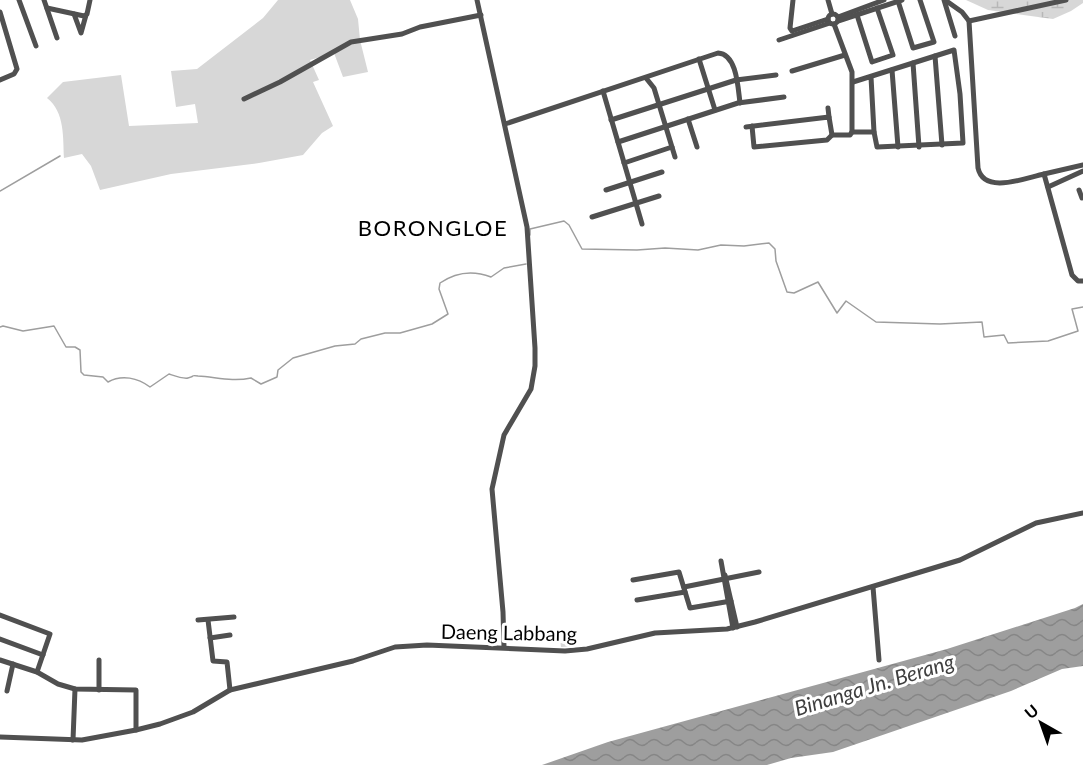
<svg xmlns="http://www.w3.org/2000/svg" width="1083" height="765" viewBox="0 0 1083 765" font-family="Lato,sans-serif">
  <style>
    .green { fill: #d7d7d7 }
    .wetland { fill: url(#wetland-marsh) }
    .water { fill: url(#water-waves) }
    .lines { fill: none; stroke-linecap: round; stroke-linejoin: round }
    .stream { stroke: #9e9e9e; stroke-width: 1.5 }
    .minor { stroke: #505050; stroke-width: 5 }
    .labels { text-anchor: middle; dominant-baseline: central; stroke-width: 6; stroke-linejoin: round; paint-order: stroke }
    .street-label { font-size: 20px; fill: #000; stroke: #fff }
    .water-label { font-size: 21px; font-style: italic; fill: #3f3f3f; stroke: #fff }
    .quarter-label { font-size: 22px; letter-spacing: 1.5px; fill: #000; stroke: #fff }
  </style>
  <defs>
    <pattern id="wetland-marsh" width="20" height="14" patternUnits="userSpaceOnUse" patternTransform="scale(1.5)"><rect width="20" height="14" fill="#d7d7d7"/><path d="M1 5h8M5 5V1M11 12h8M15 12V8" fill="none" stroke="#b7b7b7"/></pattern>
    <pattern id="water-waves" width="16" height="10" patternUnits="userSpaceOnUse" patternTransform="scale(1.5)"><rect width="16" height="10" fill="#9e9e9e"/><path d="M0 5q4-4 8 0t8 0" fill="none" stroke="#868686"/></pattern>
  </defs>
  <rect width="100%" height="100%" fill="#fff"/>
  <!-- green -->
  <g class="green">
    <path d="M278,0H350L358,19L360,40L368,72L343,77L334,53L310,60L319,80L313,82L333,126L322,133L303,155L259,163L171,174L100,190L91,166L82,154L64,158C63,138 65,112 47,98L63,82L121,75L129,126L198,123L195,104L176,107L171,71L197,69L263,18Z"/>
    <polygon points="575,630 577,646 561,647 559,632"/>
  </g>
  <!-- wetland -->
  <polygon class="wetland" points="966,0 1083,0 1083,3 1071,11 1053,19 988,10"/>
  <!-- water -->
  <polygon class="water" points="1083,604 1083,666 1062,669 1011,691 833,752 791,758 767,765 542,765 608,742 947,649 1075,608"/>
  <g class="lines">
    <!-- stream -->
    <g class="stream">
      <polyline points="0,191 60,156"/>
      <polyline points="530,235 530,229 564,221 569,225 582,249 637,250 665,248 698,250 721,245 744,246 769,243 775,249 776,261 787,292 794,293 818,282 837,313 846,301 876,322 940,324 982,322 984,337 1004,335 1008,343 1048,341 1078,331 1072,309 1083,307"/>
      <path d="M0,327L3,326L23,331L54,326L66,347H75L80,350L81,372L84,375L103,377L108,382C122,374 138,378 150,387L169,374C175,376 183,379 188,378C197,376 189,375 198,376C216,377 232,382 251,378L261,384L277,377L278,370L293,358L335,346L355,344L361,339L385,333H400L432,324L448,314L439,289L440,283C456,272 473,270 491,277L504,268L526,264"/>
    </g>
    <!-- minor -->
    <g class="minor">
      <polyline points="19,0 36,46"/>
      <polyline points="44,0 57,38"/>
      <polyline points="477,0 527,227 535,348 535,366 531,389 504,435 492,489 503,612 504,647"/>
      <polyline points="793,0 790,28 792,31 828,19"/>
      <polyline points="828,0 832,14"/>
      <polyline points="944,0 955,36"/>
      <path d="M945,0L962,12L969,21L978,168C984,195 1025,178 1044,174L1072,275L1078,281H1083"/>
      <polyline points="898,1 913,48 934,42 920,0"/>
      <polyline points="47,8 84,16 87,14 90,0"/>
      <polyline points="0,12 17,69 14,74 0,80"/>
      <polyline points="74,14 81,33 86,15"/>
      <circle cx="833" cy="19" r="5"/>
      <polyline points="857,15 872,62 893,55 877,8"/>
      <polyline points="838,17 884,0"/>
      <polyline points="838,21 902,0"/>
      <polyline points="969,21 1066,0"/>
      <polyline points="834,24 852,72 852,132 874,132"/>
      <polyline points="779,40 830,23"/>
      <polyline points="935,56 942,145"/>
      <polyline points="699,59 715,110"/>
      <polyline points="913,63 919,147"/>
      <polyline points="892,70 898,147"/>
      <polyline points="792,71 845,55"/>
      <polyline points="646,78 654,88 675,157"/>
      <polyline points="853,82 954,50 960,94 963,143 877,147 874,132 871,77"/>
      <polyline points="603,91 642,224"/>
      <polyline points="244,99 280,82 351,42 402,34 420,27 481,15"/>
      <polyline points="828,108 829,117"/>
      <polyline points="688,119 697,147"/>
      <polyline points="611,120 736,80 776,75"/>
      <path d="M505,124L718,53C737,54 738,88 740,103"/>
      <polyline points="752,126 754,147 827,140 832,135"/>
      <polyline points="746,127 829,117 832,135 850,135 852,132"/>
      <polyline points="618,142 738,103 784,97"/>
      <polyline points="624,163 672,147"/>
      <polyline points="1044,174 1083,165"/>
      <polyline points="1048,187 1083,171"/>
      <polyline points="606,190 662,172"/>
      <polyline points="1079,190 1082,198"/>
      <polyline points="592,217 659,196"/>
      <polyline points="721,561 733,628"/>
      <polyline points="725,575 737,627"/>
      <polyline points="633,580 679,572 690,608 731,601"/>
      <polyline points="684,587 759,572"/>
      <polyline points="873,587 879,660"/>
      <polyline points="637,600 685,592"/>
      <polyline points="0,615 50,634 37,672"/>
      <polyline points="198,620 234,617"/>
      <polyline points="208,620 213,661 227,662 230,690"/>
      <polyline points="210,638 230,635"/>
      <polyline points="0,639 43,655"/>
      <polyline points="0,660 37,672 58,684 75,689 136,690 136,730"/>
      <polyline points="99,660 99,690"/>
      <polyline points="7,691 13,664"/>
      <polyline points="0,737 82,740 136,730 160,724 193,712 230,690 353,661 395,647 427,645 565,651 587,649 655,633 727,629 755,622 960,560 1036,523 1083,513"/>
      <polyline points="73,740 75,689"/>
    </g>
  </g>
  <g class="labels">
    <!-- street labels -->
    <g class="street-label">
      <text transform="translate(509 632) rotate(1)">Daeng Labbang</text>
    </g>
    <!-- water labels -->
    <g class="water-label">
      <text transform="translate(874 684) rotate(-17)">Binanga Jn. Berang</text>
    </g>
    <!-- quarter labels -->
    <g class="quarter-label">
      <text x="433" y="227">BORONGLOE</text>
    </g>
  </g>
  <!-- north arrow -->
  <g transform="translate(1041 723) rotate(320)" stroke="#ffffff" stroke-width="4.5" paint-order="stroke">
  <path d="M0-4.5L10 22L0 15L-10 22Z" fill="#000000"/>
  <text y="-9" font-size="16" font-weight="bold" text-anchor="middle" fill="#000000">U</text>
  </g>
</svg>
